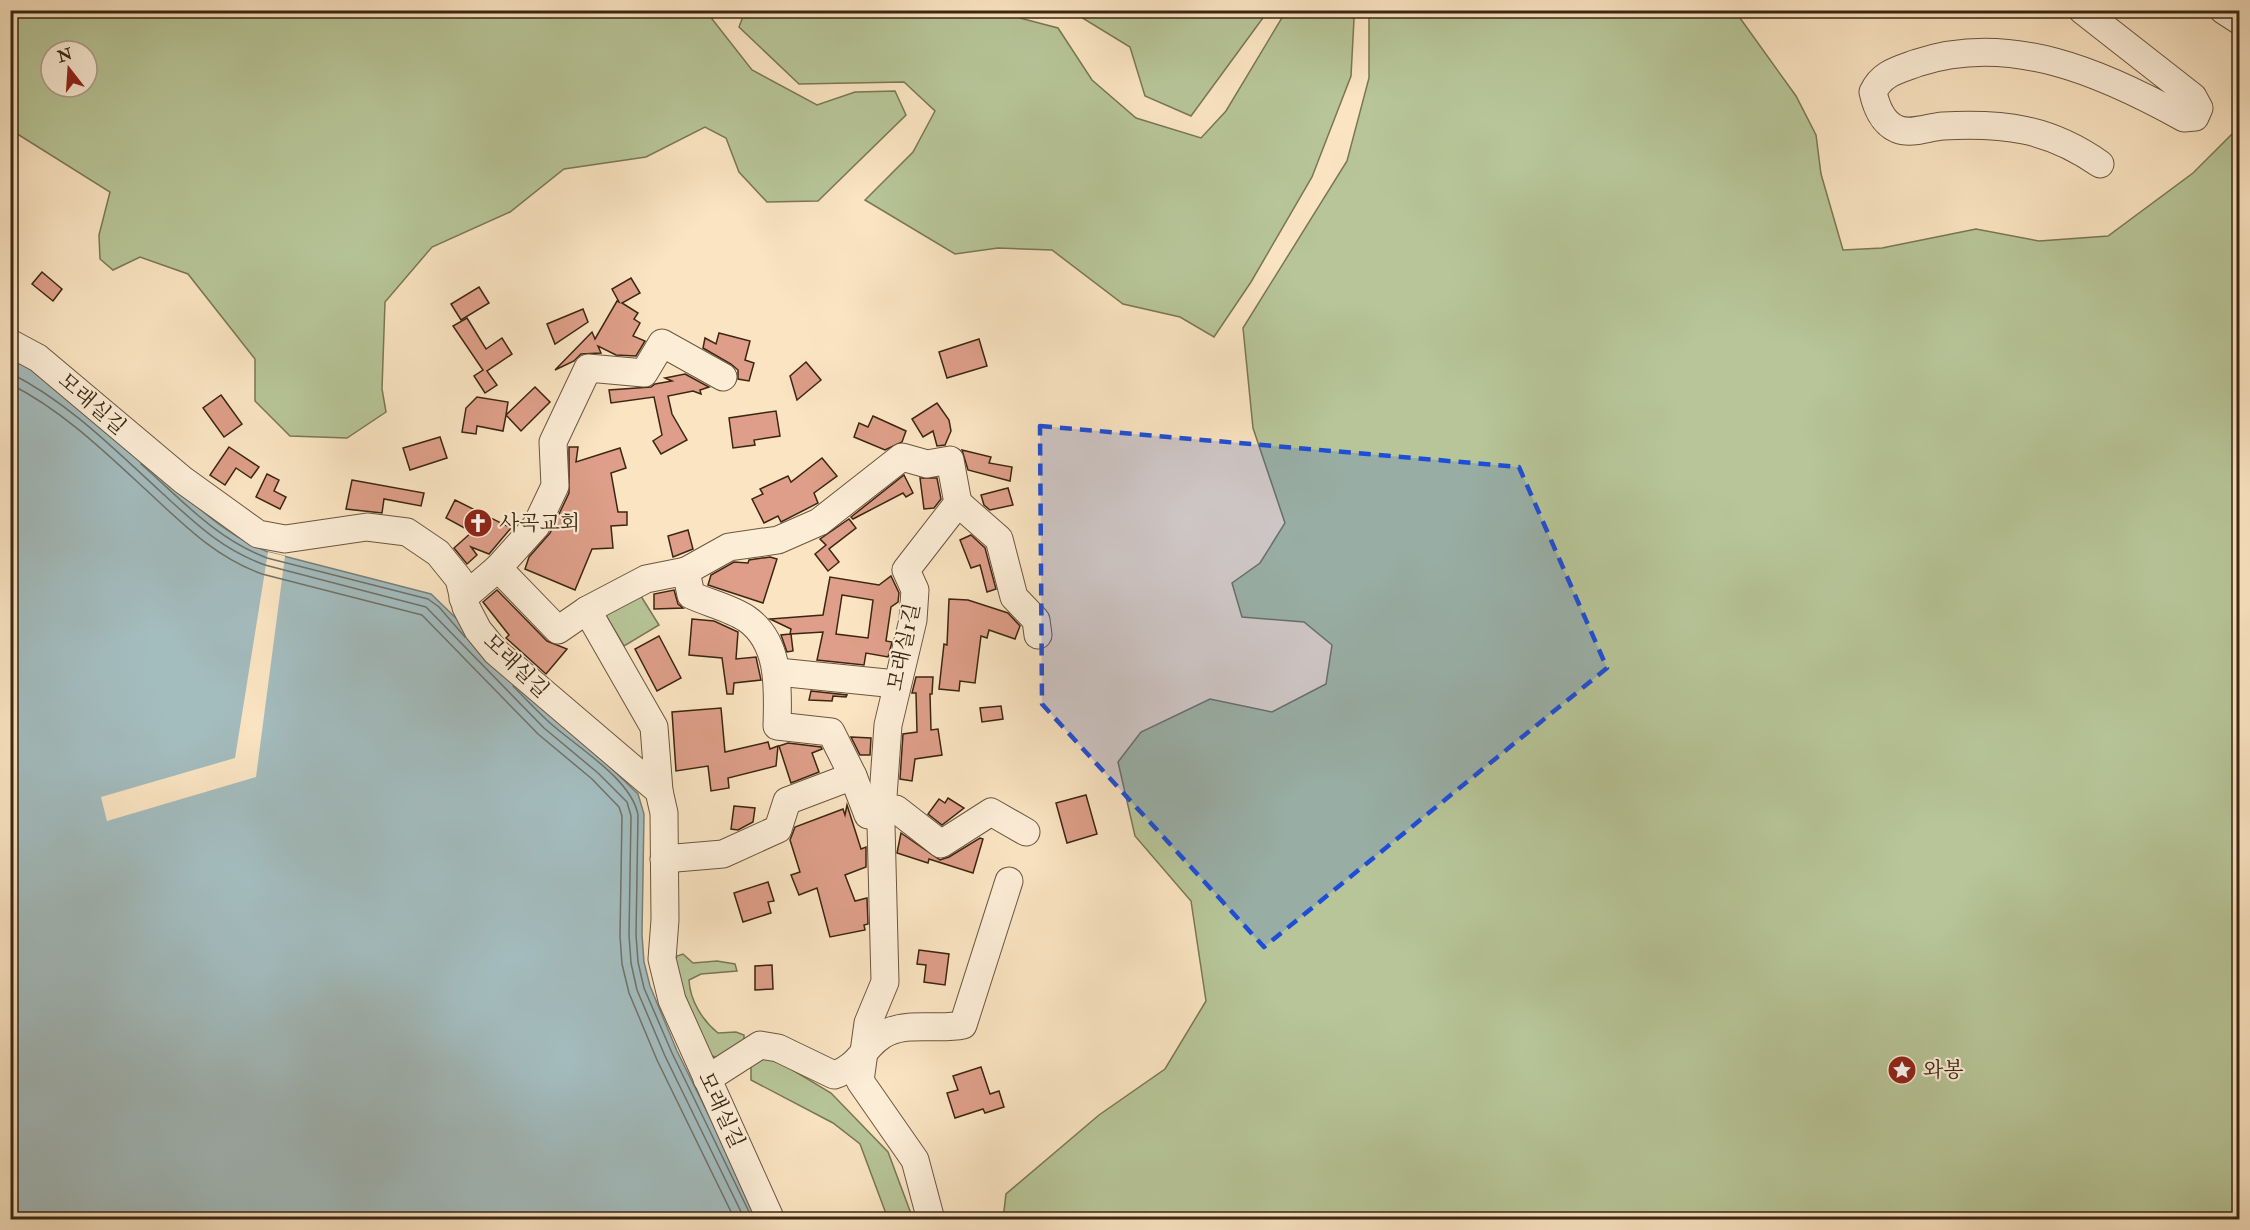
<svg xmlns="http://www.w3.org/2000/svg" width="2250" height="1230" viewBox="0 0 2250 1230" font-family="'IM FELL Double Pica','Noto Serif KR',serif">
  <style>
    .green { fill: #b7c598; stroke: #7a7654; stroke-width: 1.5; fill-rule: evenodd }
    .water { fill: #a3bcbe; stroke: #7a8079; stroke-width: 1.5 }
    .pier { fill: #fae4c2 }
    .lines { fill: none; stroke-linecap: round; stroke-linejoin: round }
    .shore { stroke: #707168; stroke-width: 1.5 }
    .building { fill: #de9e89; stroke: #3c2611; stroke-width: 1.5; fill-rule: evenodd }
    .minor-casing { stroke: #6c563d; stroke-width: 29 }
    .minor { stroke: #fcedd7; stroke-width: 27 }
    .marked { fill: #1d4ed8; fill-opacity: 0.2; stroke: #1d4ed8; stroke-width: 4.5; stroke-dasharray: 12 8; stroke-linejoin: round }
    .labels { text-anchor: middle; dominant-baseline: central; stroke-width: 4.5; stroke-linejoin: round; paint-order: stroke }
    .street-label { font-size: 21px; fill: #3c2611; stroke: #fcedd7 }
    .poi-label { font-size: 21px; fill: #3c2611; stroke: #fcedd7; text-anchor: start }
  </style>
  <rect width="100%" height="100%" fill="#fae4c2"/>
  <filter id="stains"><feTurbulence type="fractalNoise" baseFrequency=".00333" numOctaves="4"/><feColorMatrix values="0 0 0 0 .2 0 0 0 0 .09 0 0 0 0 .02 0 0 0 .5 -.17"/></filter>
  <radialGradient id="worn" r=".72"><stop offset=".6" stop-color="#630" stop-opacity="0"/><stop offset="1" stop-color="#630" stop-opacity=".3"/></radialGradient>
  <!-- green -->
  <g class="green">
    <path d="M10,11H717L712,19L752,70L817,105L855,92L895,91L906,115L818,201L767,202L739,172L726,138L705,127L646,157L564,169L510,212L432,247L385,302L382,389L386,412L347,438L290,436L255,401V359L188,274L140,257L113,270L100,259L99,235L110,192L11,130ZM51,51H87V87H51Z"/>
    <polygon points="745,11 993,11 1058,28 1092,80 1136,118 1201,138 1226,111 1286,11 1342,11 1354,19 1351,76 1312,177 1251,282 1214,337 1180,317 1123,304 1052,250 998,248 955,254 865,200 913,152 935,111 904,82 799,84 739,27"/>
    <polygon points="1071,11 1268,10 1268,11 1191,116 1145,96 1130,47"/>
    <polygon points="1369,11 1735,11 1796,96 1816,135 1821,174 1843,250 1882,248 1976,229 2039,241 2108,236 2193,173 2239,127 2239,1219 1003,1219 1006,1194 1099,1115 1165,1069 1206,1001 1191,901 1135,836 1118,762 1141,732 1210,699 1272,712 1326,684 1332,645 1304,622 1242,617 1232,583 1260,563 1285,523 1253,428 1243,328 1347,161 1369,78"/>
    <polygon points="639,593 659,625 624,646 605,614"/>
    <path d="M683,954L693,963L717,961L735,964L737,971L701,974L689,980C690,1001 703,1021 718,1033L736,1032L744,1035V1044L724,1058L711,1056L672,969L677,956Z"/>
    <polygon points="771,1057 831,1093 888,1152 913,1219 888,1219 860,1144 833,1123 751,1080 751,1063"/>
  </g>
  <!-- water -->
  <path class="water" d="M10,358C71,389 119,436 169,481C202,511 226,535 268,552L431,594L638,794L644,814L642,935L644,962L650,986L677,1051L760,1219H11Z"/>
  <!-- pier -->
  <polygon class="pier" points="268,552 285,556 256,777 107,821 101,797 235,758"/>
  <g class="lines">
    <!-- shore -->
    <g class="shore">
      <path d="M10,373C68,402 114,449 161,492C195,523 221,549 265,565L426,607L544,728L598,773L627,802L631,816L629,935L631,963L637,990L665,1056L745,1220"/>
      <path d="M10,384C66,412 112,459 158,501C190,531 220,559 262,574L422,615L538,734L592,779L619,807L622,816L620,936L622,964L629,993L657,1060L735,1220"/>
      <path d="M141,464C182,500 215,538 267,558L428,599L439,607L465,637"/>
      <path d="M513,686C525,698 537,711 549,722C575,746 632,779 638,815L636,935L638,962L644,988L672,1053L753,1220"/>
    </g>
  </g>
  <!-- building -->
  <g class="building">
    <polygon points="42,272 62,289 53,301 32,284"/>
    <polygon points="631,278 640,293 622,303 638,313 634,319 640,323 633,336 645,341 636,356 616,355 598,346 601,353 581,354 574,361 555,370 592,332 595,339 617,301 619,302 612,289"/>
    <polygon points="479,287 489,303 461,320 451,304"/>
    <polygon points="583,309 588,322 555,344 547,324"/>
    <polygon points="467,318 486,349 502,338 512,354 487,371 497,385 485,393 474,376 483,370 453,326"/>
    <polygon points="719,333 750,341 745,360 754,363 749,381 738,379 738,370 731,364 703,348 705,338 716,344"/>
    <polygon points="979,339 987,366 947,378 939,352"/>
    <polygon points="806,362 821,380 797,400 790,376"/>
    <polygon points="685,374 709,387 700,390 701,394 693,391 668,396 672,414 687,440 661,454 653,441 662,435 654,397 611,403 609,390 651,387 655,384 672,381 665,378"/>
    <polygon points="535,387 550,402 521,431 506,415 503,431 477,426 476,434 462,432 466,408 477,397 508,402 506,415"/>
    <polygon points="221,395 242,424 224,437 203,408"/>
    <polygon points="937,403 949,420 951,431 945,445 937,446 933,431 923,437 912,419"/>
    <polygon points="776,411 780,436 754,440 755,445 733,448 729,418"/>
    <polygon points="873,416 906,431 902,442 885,450 854,437 859,423 868,427"/>
    <polygon points="440,437 447,458 410,470 403,448"/>
    <polygon points="229,447 259,467 251,478 236,468 225,485 210,475"/>
    <polygon points="569,447 578,447 576,462 620,448 626,468 611,473 618,512 627,512 627,525 611,526 613,548 592,549 575,590 525,569 529,557 550,533 569,493"/>
    <polygon points="962,450 991,457 989,463 1012,467 1010,481 968,470"/>
    <polygon points="822,458 837,476 814,493 818,503 781,522 778,516 764,523 752,499 763,494 760,489 788,476 791,482"/>
    <polygon points="267,474 279,480 274,491 286,497 280,509 256,497"/>
    <polygon points="904,475 913,493 906,497 903,493 853,519 851,517"/>
    <polygon points="920,478 937,478 941,499 934,508 924,509"/>
    <polygon points="352,480 424,493 421,506 384,499 382,513 346,509"/>
    <polygon points="1008,488 1013,505 990,510 984,505 981,495"/>
    <polygon points="455,500 511,528 489,554 471,547 477,555 467,564 454,548 472,532 446,518"/>
    <polygon points="849,519 856,528 829,549 839,562 828,571 815,554 826,545 820,539"/>
    <polygon points="688,530 693,549 673,557 668,536"/>
    <polygon points="971,535 985,548 996,589 987,592 980,565 971,568 960,540"/>
    <polygon points="770,557 777,559 763,603 708,585 711,575 734,562 748,563 749,560"/>
    <path d="M891,576L899,593L898,602L891,607L886,641L892,642L888,657L866,653L864,665L817,660L823,632L791,634L793,651L787,652L781,635L790,634L791,629L770,619L823,615L830,577L879,585ZM842,595L873,600L868,638L836,634Z"/>
    <polygon points="497,590 547,641 567,649 546,674 506,638 509,635 483,602"/>
    <polygon points="674,590 678,604 683,608 654,609 654,594"/>
    <polygon points="949,599 968,600 1008,613 1020,626 1015,639 989,630 987,638 981,636 975,683 960,681 959,691 939,689 944,644 947,645"/>
    <polygon points="692,619 714,621 738,632 736,659 756,657 761,680 734,683 733,694 727,694 722,658 689,655"/>
    <polygon points="659,636 681,678 657,691 635,649"/>
    <polygon points="916,677 933,677 932,694 930,694 931,730 938,729 942,755 915,759 912,781 900,779 903,734 917,732 916,693 912,693"/>
    <polygon points="811,691 847,695 846,697 833,696 832,701 809,700"/>
    <polygon points="1001,706 1003,719 982,722 980,708"/>
    <polygon points="721,708 725,752 768,742 770,749 778,746 776,766 728,778 729,788 711,791 708,766 676,771 672,712"/>
    <polygon points="851,737 871,738 870,755 860,755"/>
    <polygon points="788,743 821,747 822,749 812,753 819,772 791,783 779,746"/>
    <polygon points="1086,795 1097,834 1067,843 1056,803"/>
    <polygon points="948,798 964,808 942,825 928,814 939,799 945,803"/>
    <polygon points="847,805 861,849 866,847 866,867 845,875 855,901 867,898 868,924 864,925 865,930 830,937 817,888 799,895 791,875 800,872 790,840 795,827 843,809 845,815"/>
    <polygon points="734,806 755,808 753,822 738,830 731,829"/>
    <polygon points="901,833 940,860 949,857 980,838 983,839 973,873 929,859 928,863 897,853"/>
    <polygon points="768,882 774,901 768,902 771,913 743,922 734,893"/>
    <polygon points="919,950 949,954 945,985 924,982 926,965 917,964"/>
    <polygon points="772,965 773,989 755,990 755,966"/>
    <polygon points="981,1067 990,1094 999,1091 1004,1107 985,1113 983,1109 955,1118 947,1093 958,1090 953,1076"/>
  </g>
  <g class="lines">
    <!-- minor casing -->
    <g class="minor-casing">
      <g id="minor">
        <path d="M2082,10L2193,97L2199,108L2195,117L2184,118C2103,73 2010,32 1917,63C1898,70 1882,73 1873,92C1876,106 1883,123 1897,129C1912,135 1928,127 1943,126C2004,123 2049,128 2100,164"/>
        <polyline points="2223,10 2240,21"/>
        <polyline points="10,343 38,358 183,480 258,534 285,539 367,527 407,532 438,553 459,579 466,607 478,630 496,652 659,791 664,813 665,920 662,959 672,1000 771,1220"/>
        <polyline points="958,503 999,539 1014,597 1036,620 1038,635"/>
        <polyline points="498,568 558,630 587,610"/>
        <path d="M686,571L691,595C708,603 731,608 747,619C781,643 778,690 777,726L831,732L853,776"/>
        <polyline points="463,598 498,568 536,526 555,486 553,442 588,368 644,373 662,343 723,377"/>
        <polyline points="778,672 896,684"/>
        <polyline points="659,791 654,727 587,610 646,579 686,571 729,547 778,540 819,522 902,457 927,464 950,460 958,503 906,570 915,590 913,620 888,725 881,825 885,982 868,1023 860,1081 915,1160 931,1220"/>
        <polyline points="664,859 723,854 778,829 787,801 853,776 868,815 896,809 941,844 991,812 1026,832"/>
        <path d="M707,1079L760,1045L778,1048L834,1075C861,1067 865,1042 888,1032C911,1022 939,1030 963,1025L1009,881"/>
      </g>
    </g>
    <!-- minor -->
    <use href="#minor" class="minor"/>
  </g>
  <!-- marked area -->
  <path class="marked" d="M1040,426L1519,467L1607,668L1264,947L1042,704Z"/>
  <!-- icons -->
  <defs>
    <g id="church-disc" transform="scale(1.5)"><circle r="9.5" fill="#8f2418" stroke="#fcedd7"/><path d="M-1.2-6h2.4v3.5h3.3v2.4h-3.3V6h-2.4V-.1h-3.3v-2.4h3.3Z" fill="#fff"/></g>
    <g id="sight-disc" transform="scale(1.5)"><circle r="9.5" fill="#8f2418" stroke="#fcedd7"/><path d="M0-6L1.8-2.2L6-1.7L2.9 1.2L3.7 5.4L0 3.3L-3.7 5.4L-2.9 1.2L-6-1.7L-1.8-2.2Z" fill="#fff"/></g>
  </defs>
  <g fill-rule="evenodd">
    <use href="#church-disc" x="478" y="523"/>
    <use href="#sight-disc" x="1902" y="1070"/>
  </g>
  <g class="labels">
    <!-- street labels -->
    <g class="street-label">
      <text transform="translate(92 404) rotate(41)">모래실길</text>
      <text transform="translate(904 647) rotate(-78)">모래실1길</text>
      <text transform="translate(516 666) rotate(44)">모래실길</text>
      <text transform="translate(721 1110) rotate(65)">모래실길</text>
    </g>
    <!-- poi labels -->
    <g class="poi-label">
      <text x="499" y="523">사곡교회</text>
      <text x="1923" y="1070">와봉</text>
    </g>
  </g>
  <!-- margin -->
  <rect width="2250" height="1230" fill="none" stroke="#fae4c2" stroke-width="36"/>
  <rect x="12" y="12" width="2226" height="1206" fill="none" stroke="#3c2611" stroke-width="3"/>
  <rect x="18" y="18" width="2214" height="1194" fill="none" stroke="#3c2611" stroke-width="1.5"/>
  <!-- north arrow -->
  <g transform="translate(69 69) rotate(343)"><circle r="28" fill="#fcedd7" stroke="#af9d88" stroke-width="1.5"/>
  <path d="M0-4.5L10 22L0 15L-10 22Z" fill="#8f2418"/>
  <text y="-9" font-size="16" font-weight="bold" text-anchor="middle" fill="#3c2611">N</text>
  </g>
  <rect width="100%" height="100%" filter="url(#stains)"/>
  <rect width="100%" height="100%" fill="url(#worn)"/>
</svg>
